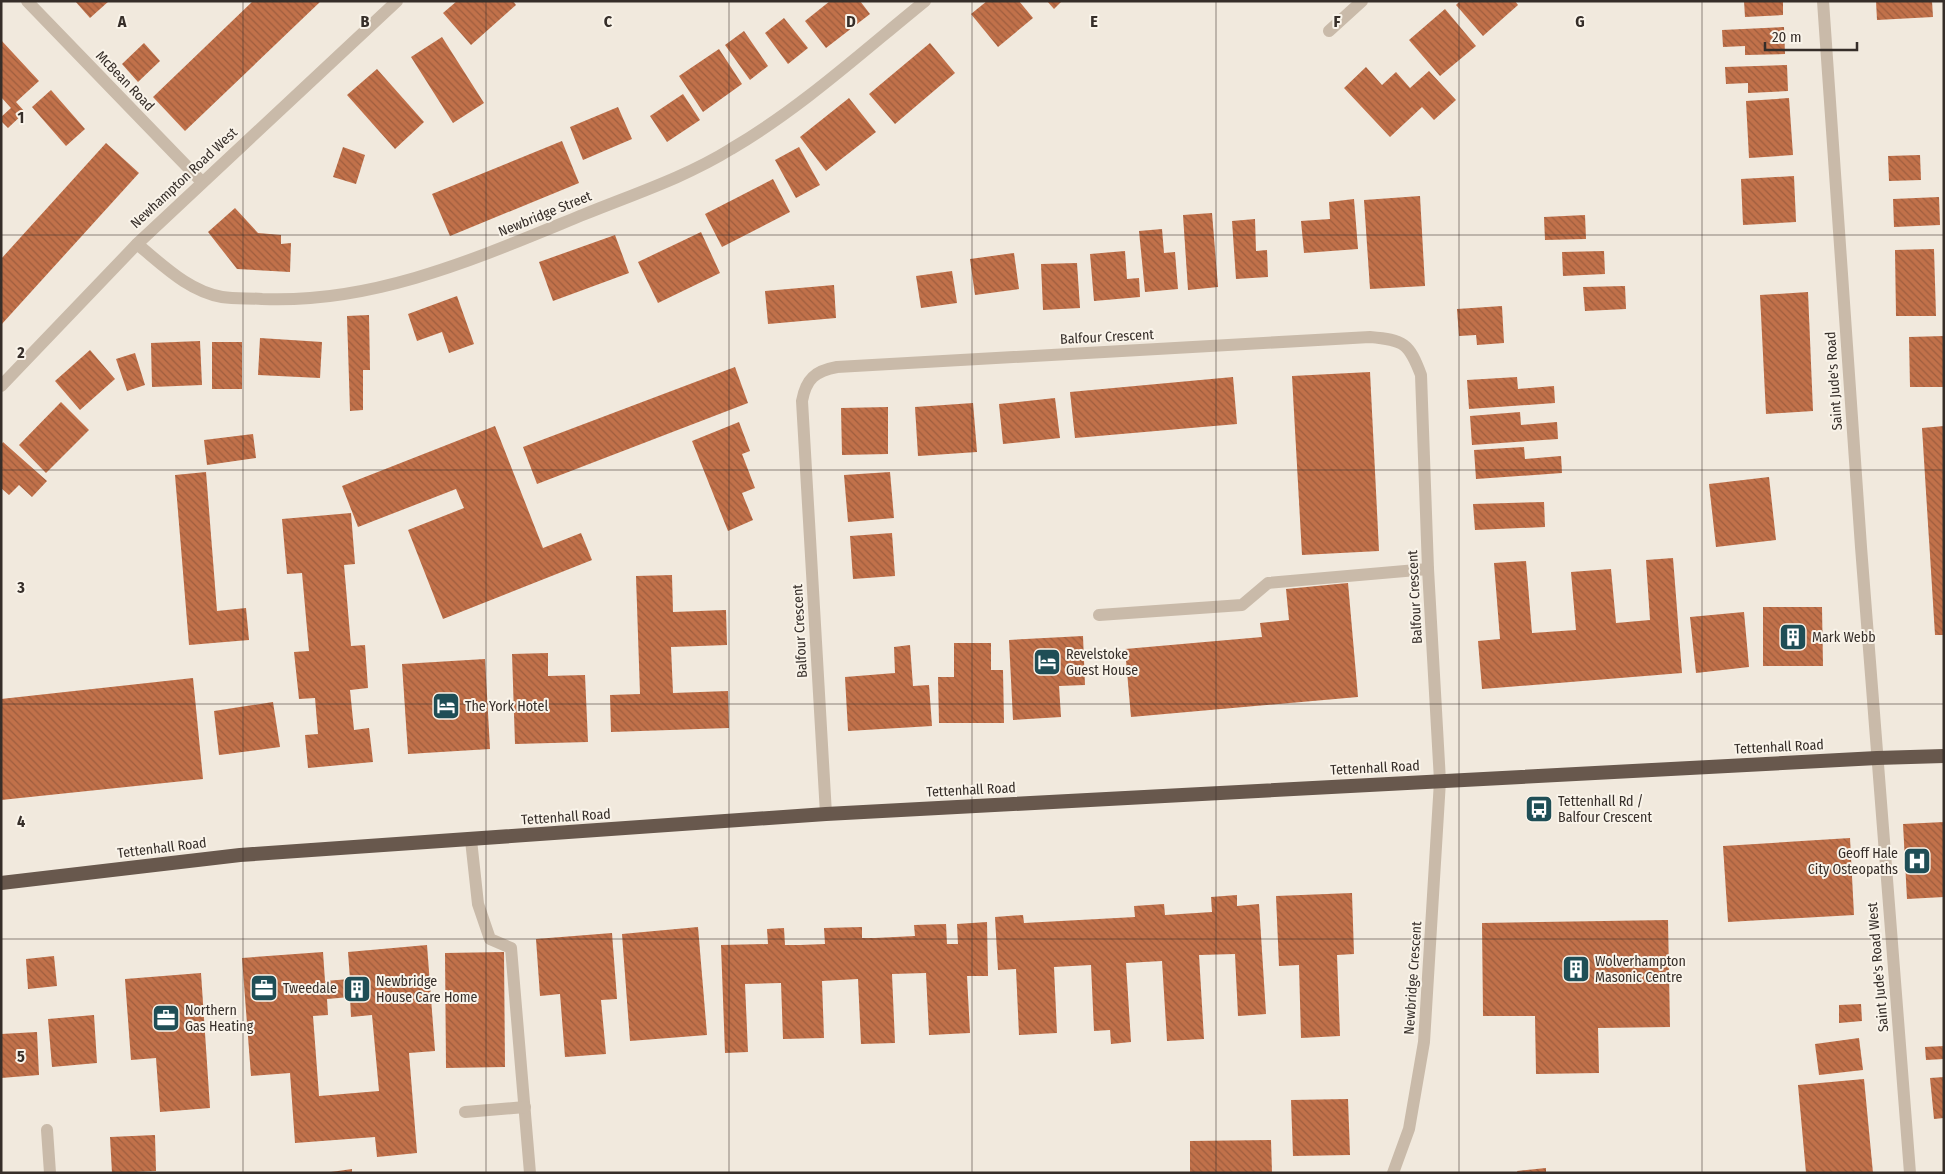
<svg xmlns="http://www.w3.org/2000/svg" width="1945" height="1174" viewBox="0 0 1945 1174" font-family="'Fira Sans Condensed',sans-serif">
  <style>
    .building { fill: url(#building-back-hatch); fill-rule: evenodd }
    .lines { fill: none; stroke-linecap: round; stroke-linejoin: round }
    .service { stroke: #c9baa9; stroke-width: 12 }
    .minor { stroke: #c9baa9; stroke-width: 12 }
    .tertiary { stroke: #c9baa9; stroke-width: 12 }
    .trunk { stroke: #68584d; stroke-width: 14 }
    .grid { fill: none; stroke: #362e29; stroke-width: 1; stroke-opacity: 0.55 }
    .labels { text-anchor: middle; dominant-baseline: central; stroke-width: 4; stroke-linejoin: round; paint-order: stroke }
    .street-label { font-size: 14px; fill: #362e29; stroke: #f9f3e9 }
    .poi-label { font-size: 14px; fill: #362e29; stroke: #f9f3e9; text-anchor: start }
    .grid-label { font-size: 16px; text-anchor: middle; font-weight: bold; fill: #362e29; stroke: #f9f3e9; stroke-width: 4; stroke-linejoin: round; paint-order: stroke }
  </style>
  <defs>
    <pattern id="building-back-hatch" width="6" height="6" patternUnits="userSpaceOnUse" patternTransform="scale(1.25)"><rect width="6" height="6" fill="#c1714a"/><path d="M-1 5l2 2M0 0l6 6M5-1l2 2" fill="none" stroke="#9e5d3e"/></pattern>
  </defs>
  <rect width="100%" height="100%" fill="#f1e9dd"/>
  <!-- building -->
  <g class="building">
    <polygon points="75,1 109,1 90,18"/>
    <polygon points="253,1 321,1 185,131 153,97"/>
    <polygon points="457,1 513,1 516,5 471,45 443,13"/>
    <polygon points="830,1 860,1 870,14 826,48 805,21"/>
    <polygon points="987,1 1019,1 1033,18 998,47 971,14"/>
    <polygon points="1047,1 1062,1 1054,9"/>
    <polygon points="1460,1 1515,1 1518,5 1483,36 1456,5"/>
    <polygon points="1744,1 1783,1 1783,15 1745,17"/>
    <polygon points="1876,1 1932,1 1933,17 1877,20"/>
    <polygon points="1445,9 1476,46 1440,76 1409,40"/>
    <polygon points="784,18 808,48 788,64 765,33"/>
    <polygon points="1784,27 1785,54 1745,55 1745,46 1723,47 1722,30"/>
    <polygon points="744,31 768,66 750,80 725,45"/>
    <polygon points="442,37 484,103 453,123 411,57"/>
    <polygon points="1,40 39,81 16,102 25,112 8,128 1,121 1,117 11,108 1,97"/>
    <polygon points="144,43 160,61 138,82 122,64"/>
    <polygon points="930,43 955,73 895,124 869,94"/>
    <polygon points="719,49 742,84 703,112 679,76"/>
    <polygon points="1787,65 1788,91 1748,93 1748,83 1726,84 1725,67"/>
    <polygon points="1366,67 1382,85 1396,72 1410,88 1429,71 1456,100 1434,120 1422,107 1390,137 1344,88"/>
    <polygon points="377,69 424,122 395,149 347,95"/>
    <polygon points="51,90 85,129 66,146 32,107"/>
    <polygon points="683,94 700,120 667,142 650,116"/>
    <polygon points="849,98 876,132 826,171 800,137"/>
    <polygon points="1789,98 1793,155 1749,158 1746,101"/>
    <polygon points="618,107 632,139 583,160 570,127"/>
    <polygon points="562,141 579,183 450,236 432,194"/>
    <polygon points="106,143 139,173 1,325 1,259"/>
    <polygon points="343,147 365,155 356,184 333,177"/>
    <polygon points="799,147 820,185 796,198 775,160"/>
    <polygon points="1920,155 1921,180 1889,181 1888,156"/>
    <polygon points="1794,176 1796,222 1743,225 1741,179"/>
    <polygon points="773,179 790,212 722,247 705,214"/>
    <polygon points="1420,196 1425,286 1370,289 1364,200"/>
    <polygon points="1939,197 1940,225 1894,227 1893,199"/>
    <polygon points="1354,199 1358,249 1304,253 1301,221 1330,219 1329,202"/>
    <polygon points="235,208 258,233 281,235 281,244 291,243 290,272 237,269 208,232"/>
    <polygon points="1212,213 1218,287 1188,290 1183,215"/>
    <polygon points="1585,215 1586,239 1545,240 1544,217"/>
    <polygon points="1255,219 1256,251 1267,250 1268,277 1236,279 1232,221"/>
    <polygon points="1162,229 1164,253 1175,252 1178,289 1145,292 1139,231"/>
    <polygon points="701,232 720,273 658,303 638,262"/>
    <polygon points="615,235 629,273 553,301 539,262"/>
    <polygon points="1934,249 1936,316 1896,316 1895,250"/>
    <polygon points="1125,251 1127,279 1139,278 1140,297 1094,301 1090,254"/>
    <polygon points="1604,251 1605,274 1563,276 1562,252"/>
    <polygon points="1014,253 1019,289 975,295 970,259"/>
    <polygon points="1077,263 1080,308 1043,310 1041,264"/>
    <polygon points="952,271 957,303 921,308 916,276"/>
    <polygon points="834,285 836,318 768,324 765,291"/>
    <polygon points="1625,286 1626,309 1585,311 1583,287"/>
    <polygon points="1808,292 1813,411 1766,414 1760,295"/>
    <polygon points="457,296 474,344 449,353 442,332 417,341 408,314"/>
    <polygon points="1502,306 1504,343 1477,345 1476,335 1459,336 1457,309"/>
    <polygon points="369,315 370,370 363,370 363,410 350,411 347,316"/>
    <polygon points="1944,336 1944,387 1910,387 1909,337"/>
    <polygon points="260,338 322,342 320,378 258,375"/>
    <polygon points="200,341 202,385 152,387 151,343"/>
    <rect x="212" y="342" width="30" height="47"/>
    <polygon points="90,350 115,379 80,410 55,381"/>
    <polygon points="135,353 145,385 127,391 116,359"/>
    <polygon points="735,367 748,403 537,484 523,447"/>
    <polygon points="1370,372 1379,551 1302,555 1292,376"/>
    <polygon points="1233,377 1237,424 1075,438 1070,392"/>
    <polygon points="1517,377 1518,389 1554,386 1555,403 1469,409 1467,380"/>
    <polygon points="1055,398 1060,438 1003,444 999,404"/>
    <polygon points="61,402 89,430 46,473 19,445"/>
    <polygon points="973,403 977,452 918,456 915,407"/>
    <polygon points="888,407 888,454 842,455 841,408"/>
    <polygon points="1520,412 1521,425 1557,422 1558,439 1472,445 1470,416"/>
    <polygon points="739,422 750,451 742,454 755,488 742,493 753,520 728,531 692,441"/>
    <polygon points="495,426 543,548 581,533 592,560 443,619 408,530 464,508 456,489 358,527 342,486"/>
    <polygon points="1944,426 1944,635 1935,635 1922,428"/>
    <polygon points="253,434 256,458 207,465 204,440"/>
    <polygon points="3,442 47,481 32,497 19,485 9,495 1,488 1,445"/>
    <polygon points="1524,447 1525,459 1561,456 1562,473 1476,479 1474,450"/>
    <polygon points="206,472 217,611 246,608 249,640 189,645 175,475"/>
    <polygon points="890,472 894,518 848,522 844,475"/>
    <polygon points="1769,477 1776,540 1716,547 1709,484"/>
    <polygon points="1544,502 1545,527 1475,530 1473,504"/>
    <polygon points="351,513 355,564 344,565 351,646 365,645 368,688 350,690 354,730 369,728 373,762 308,768 305,735 318,734 315,698 299,699 294,652 309,651 302,573 287,574 282,519"/>
    <polygon points="892,533 895,576 853,579 850,536"/>
    <polygon points="1673,558 1682,673 1482,689 1478,641 1500,639 1494,563 1526,561 1532,633 1576,630 1571,572 1611,569 1616,623 1650,620 1646,560"/>
    <polygon points="672,575 673,612 726,610 727,645 671,647 673,693 728,691 729,728 611,732 610,695 640,694 636,576"/>
    <polygon points="1348,583 1358,697 1131,717 1125,649 1262,637 1260,623 1289,620 1286,589"/>
    <polygon points="1763,607 1822,607 1823,666 1763,666"/>
    <polygon points="1744,612 1749,667 1696,673 1690,617"/>
    <polygon points="1083,636 1085,685 1059,686 1061,717 1013,720 1009,640"/>
    <polygon points="954,643 991,643 991,670 1003,670 1004,723 939,723 938,677 954,677"/>
    <polygon points="910,645 913,686 929,685 932,726 848,731 845,677 895,673 894,647"/>
    <polygon points="548,653 548,676 585,675 588,742 515,744 512,654"/>
    <polygon points="485,659 490,749 408,754 402,664"/>
    <polygon points="193,678 203,779 1,800 1,699"/>
    <polygon points="273,702 280,747 219,755 214,711"/>
    <polygon points="1944,822 1944,897 1907,899 1903,824"/>
    <polygon points="1850,838 1854,915 1728,922 1723,846"/>
    <polygon points="1352,893 1354,954 1337,955 1340,1036 1301,1038 1299,965 1279,966 1276,896"/>
    <polygon points="1237,895 1237,906 1259,904 1266,1014 1238,1016 1235,954 1199,955 1204,1039 1167,1041 1162,961 1126,963 1131,1042 1111,1044 1110,1030 1094,1031 1091,965 1054,967 1057,1033 1019,1035 1016,969 998,970 995,917 1023,915 1024,923 1135,917 1134,906 1164,904 1165,915 1212,912 1211,897"/>
    <polygon points="1668,920 1670,1027 1598,1028 1599,1073 1536,1074 1535,1016 1483,1016 1482,923"/>
    <polygon points="987,922 988,976 967,976 970,1033 929,1035 926,973 892,974 895,1043 861,1044 858,979 822,981 824,1038 783,1039 781,983 745,984 748,1052 725,1053 721,945 768,944 767,929 784,928 785,945 800,945 825,944 824,928 862,927 862,938 875,938 915,936 914,925 946,924 947,944 958,944 957,924"/>
    <polygon points="698,927 707,1035 630,1041 622,934"/>
    <polygon points="612,933 617,999 601,1000 606,1054 565,1057 560,994 540,996 536,939"/>
    <path d="M427,945L435,1051L409,1053L417,1153L377,1157L375,1137L295,1143L290,1073L251,1076L242,958L323,952L325,981L350,979L348,952ZM350,997L351,1017L372,1015L379,1091L319,1096L313,1016L328,1015L327,999Z"/>
    <polygon points="504,952 505,1067 446,1068 445,953"/>
    <polygon points="54,956 57,986 28,989 26,959"/>
    <polygon points="201,973 210,1108 160,1112 156,1058 131,1060 125,979"/>
    <polygon points="1861,1004 1862,1021 1839,1023 1839,1005"/>
    <polygon points="94,1015 97,1063 52,1067 48,1019"/>
    <polygon points="37,1032 39,1075 1,1078 1,1034"/>
    <polygon points="1859,1038 1863,1070 1819,1075 1815,1044"/>
    <polygon points="1944,1046 1944,1059 1926,1060 1925,1047"/>
    <polygon points="1944,1077 1944,1118 1934,1119 1930,1078"/>
    <polygon points="1864,1079 1873,1173 1806,1173 1798,1085"/>
    <polygon points="1348,1099 1350,1155 1293,1156 1291,1100"/>
    <polygon points="155,1135 156,1171 112,1173 110,1137"/>
    <polygon points="1271,1140 1272,1173 1190,1173 1190,1141"/>
    <polygon points="1546,1168 1546,1173 1518,1173 1517,1171"/>
    <polygon points="352,1169 352,1173 331,1173 331,1172"/>
  </g>
  <g class="lines">
    <!-- service -->
    <g class="service">
      <polyline points="1099,615 1242,605 1268,583 1428,569"/>
      <polyline points="471,840 478,904 490,939 511,948 530,1173"/>
      <polyline points="465,1112 525,1107"/>
    </g>
    <!-- minor -->
    <g class="minor">
      <polyline points="27,1 202,182"/>
      <polyline points="1823,1 1861,547 1910,1173"/>
      <polyline points="1329,31 1362,1"/>
      <path d="M137,244C163,265 188,291 222,297C235,299 249,298 262,299C376,304 482,256 585,214C634,194 686,177 731,149C801,108 862,52 925,1"/>
      <path d="M826,814L802,401C806,379 815,371 837,367L1370,337C1404,340 1409,343 1421,375L1428,569L1440,781L1424,1042L1409,1129L1393,1173"/>
      <polyline points="47,1130 50,1173"/>
    </g>
    <!-- tertiary -->
    <polyline class="tertiary" points="1,386 137,244 397,1"/>
    <!-- trunk -->
    <polyline class="trunk" points="1,883 240,855 826,814 1877,758 1944,756"/>
  </g>
  <!-- grid -->
  <path class="grid" d="M243,1V1173M486,1V1173M729,1V1173M972,1V1173M1216,1V1173M1459,1V1173M1702,1V1173M1,235H1944M1,470H1944M1,704H1944M1,939H1944"/>
  <!-- icons -->
  <defs>
    <g id="building-square" transform="scale(1.4375)"><rect x="-9" y="-9" width="18" height="18" rx="4" fill="#1f4e56" stroke="#f9f3e9"/><path d="M-4-6H4V6H1V3H-1V6H-4ZM-2.5-4.3h1.7v1.8h-1.7ZM.8-4.3h1.7v1.8H.8ZM-2.5-1h1.7V.8h-1.7ZM.8-1h1.7V.8H.8Z" fill="#fff"/></g>
    <g id="hotel-square" transform="scale(1.4375)"><rect x="-9" y="-9" width="18" height="18" rx="4" fill="#1f4e56" stroke="#f9f3e9"/><path d="M-6-4.5h1.5V1H6V5H4.5V3h-9V5H-6ZM-4 0a1.8 1.8 0 1 1 3.6 0ZM.5 0V-2.5h3Q6-2.5 6 0Z" fill="#fff"/></g>
    <g id="bus-square" transform="scale(1.4375)"><rect x="-9" y="-9" width="18" height="18" rx="4" fill="#1f4e56" stroke="#f9f3e9"/><path d="M-5-6H5V4H4V6H2V4H-2V6H-4V4H-5ZM-3.5-4V0h7V-4ZM-3.5 1.2v1.5H-2V1.2ZM2 1.2v1.5H3.5V1.2Z" fill="#fff"/></g>
    <g id="hospital-square" transform="scale(1.4375)"><rect x="-9" y="-9" width="18" height="18" rx="4" fill="#1f4e56" stroke="#f9f3e9"/><path d="M-5-5h3v3.5h4V-5h3V5h-3V1.5h-4V5h-3Z" fill="#fff"/></g>
    <g id="office-square" transform="scale(1.4375)"><rect x="-9" y="-9" width="18" height="18" rx="4" fill="#1f4e56" stroke="#f9f3e9"/><path d="M-6-3h4V-5.5h4V-3h4V5H-6ZM-1-4.5V-3h2v-1.5ZM-6 0V1H6V0Z" fill="#fff"/></g>
  </defs>
  <g fill-rule="evenodd">
    <use href="#building-square" x="1793" y="637"/>
    <use href="#hotel-square" x="1047" y="662"/>
    <use href="#hotel-square" x="446" y="706"/>
    <use href="#bus-square" x="1539" y="809"/>
    <use href="#hospital-square" x="1917" y="861"/>
    <use href="#building-square" x="1576" y="969"/>
    <use href="#office-square" x="264" y="988"/>
    <use href="#building-square" x="357" y="989"/>
    <use href="#office-square" x="166" y="1018"/>
  </g>
  <g class="labels">
    <!-- street labels -->
    <g class="street-label">
      <text transform="translate(125 81) rotate(46)">McBean Road</text>
      <text transform="translate(184 178) rotate(-43)">Newhampton Road West</text>
      <text transform="translate(545 214) rotate(-22)">Newbridge Street</text>
      <text transform="translate(1107 337) rotate(-3)">Balfour Crescent</text>
      <text transform="translate(1834 381) rotate(-94)">Saint Jude's Road</text>
      <text transform="translate(1415 597) rotate(-93)">Balfour Crescent</text>
      <text transform="translate(800 631) rotate(-93)">Balfour Crescent</text>
      <text transform="translate(1779 747) rotate(-3)">Tettenhall Road</text>
      <text transform="translate(1375 768) rotate(-3)">Tettenhall Road</text>
      <text transform="translate(971 790) rotate(-3)">Tettenhall Road</text>
      <text transform="translate(566 817) rotate(-4)">Tettenhall Road</text>
      <text transform="translate(162 848) rotate(-7)">Tettenhall Road</text>
      <text transform="translate(1878 967) rotate(-95)">Saint Jude's Road West</text>
      <text transform="translate(1413 978) rotate(-86)">Newbridge Crescent</text>
    </g>
    <!-- poi labels -->
    <g class="poi-label">
      <text x="1812" y="637">Mark Webb</text>
      <text x="1066" y="654">Revelstoke<tspan x="1066" dy="16">Guest House</tspan></text>
      <text x="465" y="706">The York Hotel</text>
      <text x="1558" y="801">Tettenhall Rd /<tspan x="1558" dy="16">Balfour Crescent</tspan></text>
      <text x="1898" y="853" text-anchor="end">Geoff Hale<tspan x="1898" dy="16">City Osteopaths</tspan></text>
      <text x="1595" y="961">Wolverhampton<tspan x="1595" dy="16">Masonic Centre</tspan></text>
      <text x="376" y="981">Newbridge<tspan x="376" dy="16">House Care Home</tspan></text>
      <text x="283" y="988">Tweedale</text>
      <text x="185" y="1010">Northern<tspan x="185" dy="16">Gas Heating</tspan></text>
    </g>
  </g>
  <g class="grid-label">
    <text x="122" y="27">A</text>
    <text x="365" y="27">B</text>
    <text x="608" y="27">C</text>
    <text x="851" y="27">D</text>
    <text x="1094" y="27">E</text>
    <text x="1337" y="27">F</text>
    <text x="1580" y="27">G</text>
    <text x="21" y="123">1</text>
    <text x="21" y="358">2</text>
    <text x="21" y="593">3</text>
    <text x="21" y="827">4</text>
    <text x="21" y="1062">5</text>
  </g>
  <!-- border -->
  <rect width="1945" height="1174" fill="none" stroke="#362e29" stroke-width="5"/>
  <!-- scale -->
  <path d="M1765 42v8h92v-8" fill="none" stroke="#362e29" stroke-width="2.5"/>
  <text x="1772" y="42" font-size="15" fill="#362e29" stroke="#f9f3e9" stroke-width="4" paint-order="stroke">20 m</text>
</svg>
